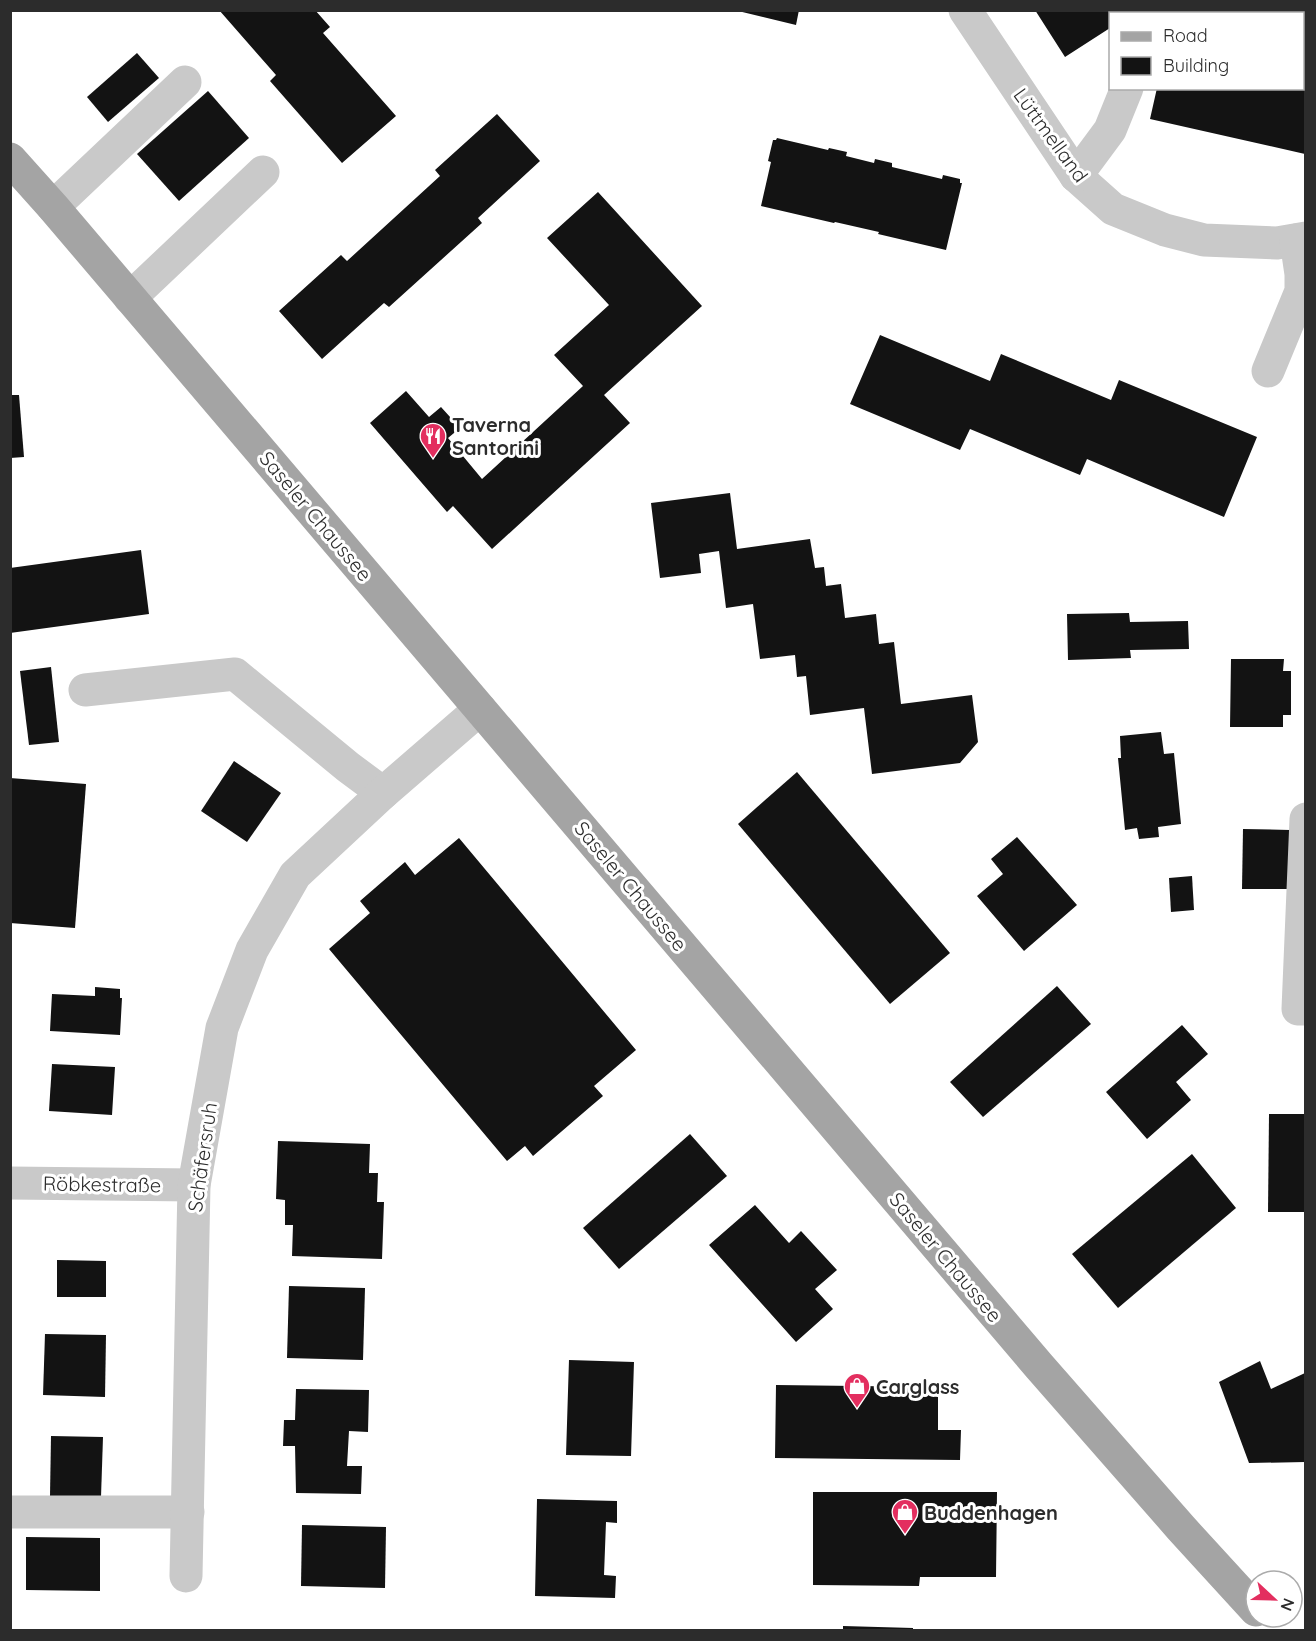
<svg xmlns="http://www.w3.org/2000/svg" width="1316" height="1641" viewBox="0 0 1316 1641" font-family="Quicksand,sans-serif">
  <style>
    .building { fill: #131313 }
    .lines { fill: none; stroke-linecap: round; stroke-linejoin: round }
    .minor { stroke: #c9c9c9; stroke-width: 33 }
    .major { stroke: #a4a4a4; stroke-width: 33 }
    .labels { text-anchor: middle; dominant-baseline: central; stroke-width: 6; stroke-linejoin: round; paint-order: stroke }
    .street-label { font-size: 20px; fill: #2c2c2c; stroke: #fff }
    .poi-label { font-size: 20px; font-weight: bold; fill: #2c2c2c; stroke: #fff; text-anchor: start }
  </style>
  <rect width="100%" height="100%" fill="#fff"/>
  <!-- building -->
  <g class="building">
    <polygon points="219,10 315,10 330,27 323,33 396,116 342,163 270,81 276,75"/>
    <polygon points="734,10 799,10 796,25"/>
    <polygon points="1035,10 1121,10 1123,14 1110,14 1110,28 1065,57"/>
    <polygon points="137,53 159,78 108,122 87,97"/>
    <polygon points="1302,82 1305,83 1305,154 1150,119 1157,88 1302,88"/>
    <polygon points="208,91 249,138 179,201 137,154"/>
    <polygon points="497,114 540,161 478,218 482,223 389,307 384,303 322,359 279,311 341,255 347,261 440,176 435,170"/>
    <polygon points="777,138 828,150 829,148 847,152 846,156 874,163 875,159 892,163 892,167 942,179 943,175 960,179 960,183 962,183 946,250 878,234 879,232 835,222 834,223 761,206 771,162 768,161 773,140 776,140"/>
    <polygon points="598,192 702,306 604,395 630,423 492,549 453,506 447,512 370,423 406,391 429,417 441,407 460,428 448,438 482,479 583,386 554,355 609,305 547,238"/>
    <polygon points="880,335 990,381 1001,354 1111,400 1119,380 1257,437 1224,517 1087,459 1080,475 970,429 960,450 850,404"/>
    <polygon points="10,395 19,395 24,457 10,458"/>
    <polygon points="730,493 737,549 810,539 815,568 824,567 826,586 841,584 845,618 876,614 879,644 894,642 901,704 972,695 978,742 960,763 872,774 864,708 810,715 806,676 797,677 795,655 760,659 753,604 726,608 719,551 699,554 701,573 660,578 651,503"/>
    <polygon points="141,550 149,614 10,633 10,568"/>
    <polygon points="1129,613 1130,622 1188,621 1189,649 1130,650 1131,658 1068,660 1067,614"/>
    <polygon points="1231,659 1284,659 1283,671 1291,671 1291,715 1283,715 1283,727 1230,727"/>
    <polygon points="51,667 59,742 29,745 20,671"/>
    <polygon points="1161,732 1164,754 1174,753 1181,824 1158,827 1159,837 1139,839 1137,828 1125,830 1118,758 1121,758 1120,736"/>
    <polygon points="234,761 281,793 247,842 201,811"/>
    <polygon points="797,772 950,953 890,1004 738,824"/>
    <polygon points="10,778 86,784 75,928 10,923"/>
    <polygon points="1243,829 1290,830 1290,889 1242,889"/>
    <polygon points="1017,837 1077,905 1024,951 977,896 1003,874 991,859"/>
    <polygon points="459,838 636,1050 594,1086 603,1096 590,1107 533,1156 525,1146 507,1161 329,949 370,913 360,901 405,862 415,875"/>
    <polygon points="1192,876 1194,910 1171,912 1169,878"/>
    <polygon points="1057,986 1091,1024 983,1117 950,1082"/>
    <polygon points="95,987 120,989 120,998 122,998 120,1035 50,1031 52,994 95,996"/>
    <polygon points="1182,1025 1208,1054 1176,1082 1191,1100 1147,1139 1106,1092"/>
    <polygon points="52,1064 115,1067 112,1115 49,1111"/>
    <polygon points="1269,1114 1305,1114 1305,1212 1268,1212"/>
    <polygon points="690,1134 727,1176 619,1269 583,1228"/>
    <polygon points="278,1141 370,1144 369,1173 378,1173 377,1202 384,1202 382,1259 292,1256 293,1225 285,1225 285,1200 276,1199"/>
    <polygon points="1192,1154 1236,1208 1118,1308 1072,1254"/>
    <polygon points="755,1205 789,1243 801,1231 837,1270 815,1289 833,1309 796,1342 709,1245"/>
    <polygon points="57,1260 106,1261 106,1297 57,1297"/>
    <polygon points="289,1286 365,1288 363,1360 287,1358"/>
    <polygon points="45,1334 106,1335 105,1397 43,1395"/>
    <polygon points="569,1360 634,1362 631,1456 566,1455"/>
    <polygon points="1260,1361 1271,1389 1305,1373 1305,1462 1249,1463 1219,1382"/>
    <polygon points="776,1385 938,1387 938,1430 961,1430 960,1460 775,1458"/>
    <polygon points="296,1389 369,1390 368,1432 349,1431 347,1466 362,1466 361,1494 296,1493 295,1446 283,1446 284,1420 295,1420"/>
    <polygon points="51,1436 103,1437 101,1497 50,1496"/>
    <polygon points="813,1492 997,1492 996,1577 920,1577 919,1586 813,1585"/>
    <polygon points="537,1499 617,1501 617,1523 606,1522 604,1575 616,1576 615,1598 535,1596"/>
    <polygon points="302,1525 386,1527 385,1588 301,1586"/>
    <polygon points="26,1537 100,1538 100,1591 26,1590"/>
    <polygon points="843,1626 913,1628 913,1630 843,1630"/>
  </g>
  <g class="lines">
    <!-- minor -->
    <g class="minor">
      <polyline points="965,10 1076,176 1113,209 1165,230 1204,240 1277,243 1306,238"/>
      <polyline points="1076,176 1110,130 1127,88"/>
      <polyline points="53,207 185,82"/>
      <polyline points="130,298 263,172"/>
      <polyline points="1268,371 1301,291 1301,274 1296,240"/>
      <polyline points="85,690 235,674 348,767 383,793"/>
      <polyline points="1306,819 1298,1009 1306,1009"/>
      <polyline points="10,1183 194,1185"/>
      <polyline points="10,1512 188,1512"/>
      <polyline points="186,1576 194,1185 222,1028 252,950 295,875 383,793 480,709"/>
    </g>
    <!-- major -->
    <polyline class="major" points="10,159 53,207 1039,1366 1181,1528 1256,1610"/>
  </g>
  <!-- icons -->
  <defs>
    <g id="restaurant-pin" transform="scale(1.35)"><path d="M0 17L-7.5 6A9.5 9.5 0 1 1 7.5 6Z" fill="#e32e5f" stroke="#fff"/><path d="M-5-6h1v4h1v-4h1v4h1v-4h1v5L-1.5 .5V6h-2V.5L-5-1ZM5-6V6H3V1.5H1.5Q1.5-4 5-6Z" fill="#fff"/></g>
    <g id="shop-pin" transform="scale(1.35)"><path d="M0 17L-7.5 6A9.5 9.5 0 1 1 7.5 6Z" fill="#e32e5f" stroke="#fff"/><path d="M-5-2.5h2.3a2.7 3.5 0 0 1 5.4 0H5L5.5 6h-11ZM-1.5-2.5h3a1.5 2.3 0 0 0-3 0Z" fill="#fff"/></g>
  </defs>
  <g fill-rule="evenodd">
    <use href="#restaurant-pin" x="433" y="436"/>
    <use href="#shop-pin" x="857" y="1386"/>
    <use href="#shop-pin" x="905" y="1512"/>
  </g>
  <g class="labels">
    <!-- street labels -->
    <g class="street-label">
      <text transform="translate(1051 135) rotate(54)">Lüttmelland</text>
      <text transform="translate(316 516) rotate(50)">Saseler Chaussee</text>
      <text transform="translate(631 886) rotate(50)">Saseler Chaussee</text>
      <text transform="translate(202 1157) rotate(-82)">Schäfersruh</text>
      <text transform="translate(102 1184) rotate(1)">Röbkestraße</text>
      <text transform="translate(946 1257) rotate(50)">Saseler Chaussee</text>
    </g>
    <!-- poi labels -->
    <g class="poi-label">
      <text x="452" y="424">Taverna<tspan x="452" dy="23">Santorini</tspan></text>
      <text x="876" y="1386">Carglass</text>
      <text x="924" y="1512">Buddenhagen</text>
    </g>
  </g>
  <!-- border -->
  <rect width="1316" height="1641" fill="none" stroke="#2c2c2c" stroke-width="24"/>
  <!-- legend -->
  <rect x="1109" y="12" width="195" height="78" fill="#ffffff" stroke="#ababab" stroke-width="1.5"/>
  <rect x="1121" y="32" width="30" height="9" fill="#a4a4a4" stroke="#ababab" stroke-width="1.5"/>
  <text x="1163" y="42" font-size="18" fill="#2c2c2c">Road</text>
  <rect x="1121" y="57" width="30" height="18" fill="#131313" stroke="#ababab" stroke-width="1.5"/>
  <text x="1163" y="72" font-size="18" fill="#2c2c2c">Building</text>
  <!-- north arrow -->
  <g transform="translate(1274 1599) rotate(112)"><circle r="28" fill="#ffffff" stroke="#ababab" stroke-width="1.5"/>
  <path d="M0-4.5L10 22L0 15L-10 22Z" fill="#e32e5f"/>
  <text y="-9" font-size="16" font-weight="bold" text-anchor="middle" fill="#2c2c2c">N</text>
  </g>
</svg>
